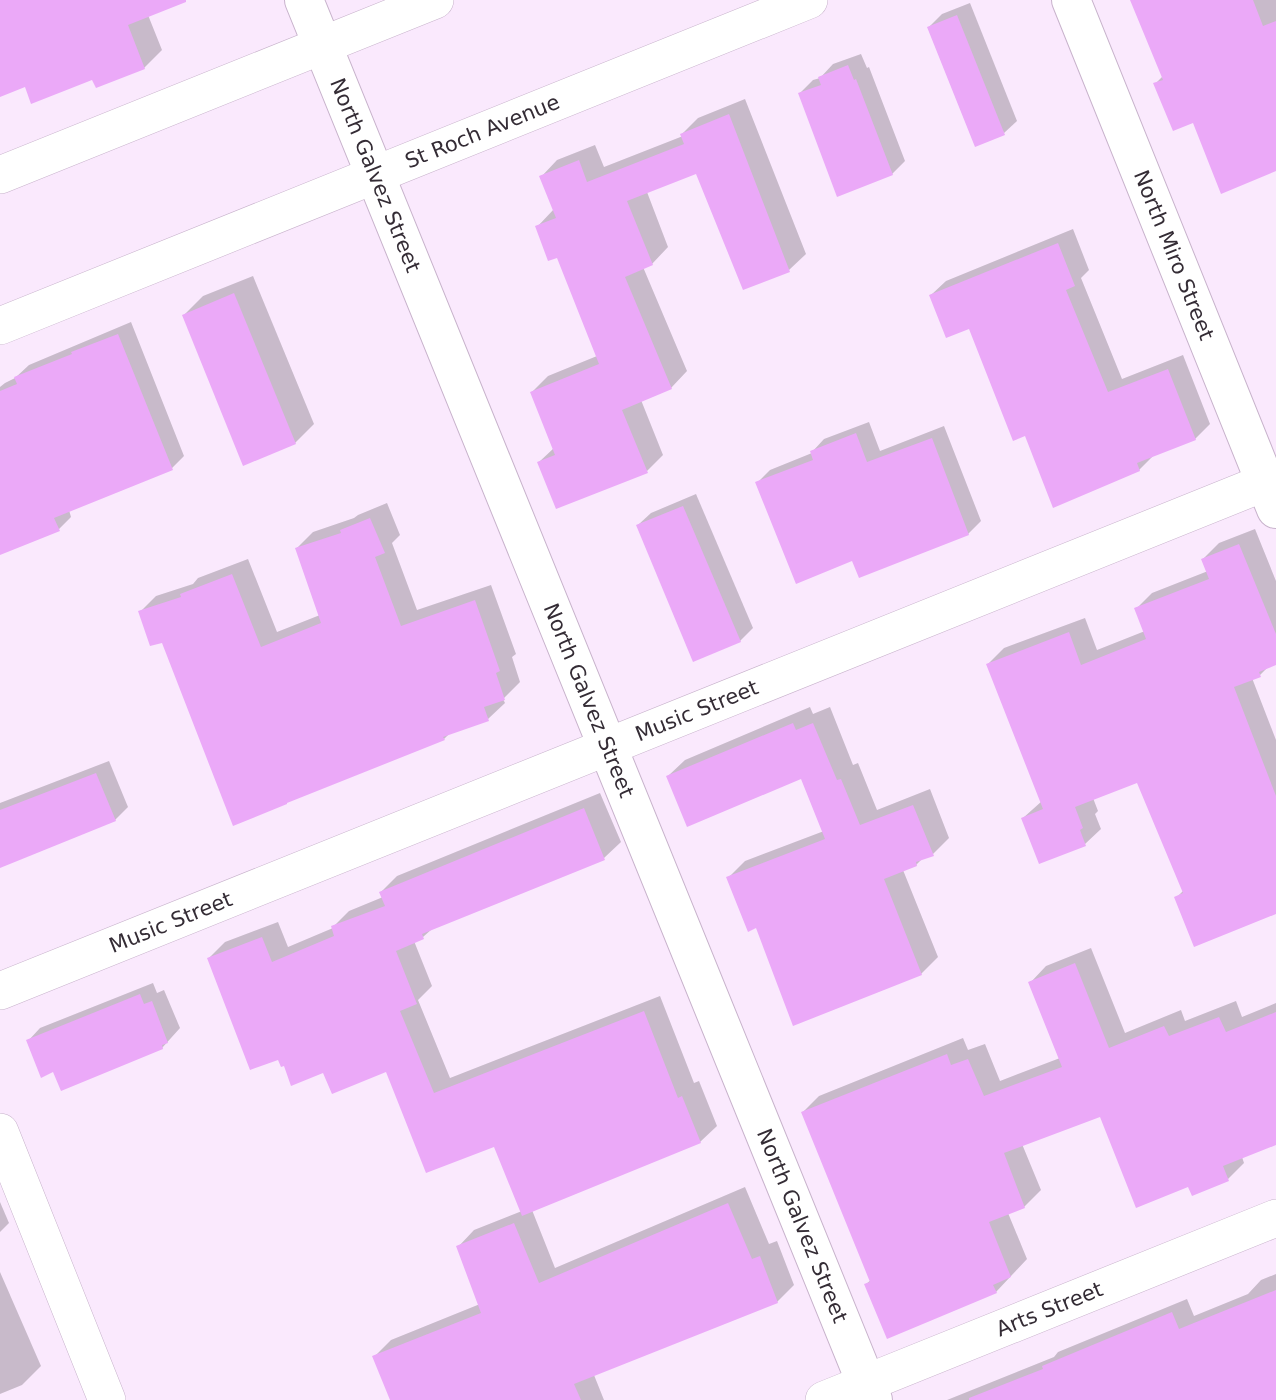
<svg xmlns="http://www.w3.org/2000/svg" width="1276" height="1400" viewBox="0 0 1276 1400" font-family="'DejaVu Sans',sans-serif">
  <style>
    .shadow { fill: #0003 }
    .building { fill: #eba9f8 }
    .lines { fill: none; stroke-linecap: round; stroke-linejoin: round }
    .minor-casing { stroke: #c8b3cc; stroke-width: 38 }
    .tertiary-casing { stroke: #c8b3cc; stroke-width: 40 }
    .minor { stroke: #fff; stroke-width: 37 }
    .tertiary { stroke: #fff; stroke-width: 38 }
    .labels { text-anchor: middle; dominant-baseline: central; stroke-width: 7; stroke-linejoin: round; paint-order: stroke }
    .street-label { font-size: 21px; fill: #342c35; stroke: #fdfdfd }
  </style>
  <rect width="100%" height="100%" fill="#fae9fd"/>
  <!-- shadow -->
  <g class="shadow">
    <polygon points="0,0 186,0 148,15 162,50 144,68 93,78 26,85 0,95"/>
    <polygon points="1132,0 1276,0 1276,169 1194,121 1155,84 1163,76"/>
    <polygon points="970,3 1017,121 1004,133 929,27 942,14"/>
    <polygon points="861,54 867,68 869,67 905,161 892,174 800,93 813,80 820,78 833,64"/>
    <polygon points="745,99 806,254 789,270 697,172 647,192 668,247 652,264 643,267 687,371 671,388 641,400 663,455 647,471 539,462 554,448 532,392 548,376 597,356 558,256 537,227 554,209 541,177 557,160 595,145 604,167 683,136 682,134 698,118"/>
    <polygon points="1073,229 1089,270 1081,278 1122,379 1183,355 1210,424 1195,439 1154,455 1139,470 1026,433 970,326 931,295 946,281"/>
    <polygon points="253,276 314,424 295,443 184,315 203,296"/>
    <polygon points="131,322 184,456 172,468 69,510 71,517 59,529 0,553 0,387 5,383 15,378 29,365"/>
    <polygon points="869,422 880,451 944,426 981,521 968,534 853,559 757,483 770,470 812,453 812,452 824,439"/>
    <polygon points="696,494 753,628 740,641 638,525 651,513"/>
    <polygon points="387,503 400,535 392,543 417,610 491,585 516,654 512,657 520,682 503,699 505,703 488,719 450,733 444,739 163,640 140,612 156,596 193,584 198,578 248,559 277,632 320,615 297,548 313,532 354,518 358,515"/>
    <polygon points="1255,529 1276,581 1276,659 1260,675 1252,678 1276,740 1276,912 1176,898 1184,890 1138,780 1093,798 1098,811 1095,814 1101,829 1085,844 1023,818 1042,801 988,664 1004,648 1085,618 1097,650 1145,631 1136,609 1152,593 1208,571 1203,559 1219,543"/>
    <polygon points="810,707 813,714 830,707 853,765 858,763 877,810 930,789 949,838 933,854 923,858 916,865 903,870 938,957 921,974 757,926 728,878 745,861 824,831 802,777 668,776 685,760"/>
    <polygon points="109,761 128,807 115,820 0,866 0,803"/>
    <polygon points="600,793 621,842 604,858 432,929 423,937 414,941 432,986 418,1000 450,1078 660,996 694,1083 699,1081 717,1126 700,1142 532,1210 555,1268 745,1187 769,1244 777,1241 794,1285 777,1302 594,1375 604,1400 391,1400 374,1357 391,1340 480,1304 458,1247 474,1230 522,1211 495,1144 387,1069 324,1071 285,1063 209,958 225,942 278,922 288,947 333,928 333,927 349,911 383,897 381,892 397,876"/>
    <polygon points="1091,948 1125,1033 1181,1010 1185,1021 1236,1001 1242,1017 1276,1003 1276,1144 1242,1157 1244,1163 1228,1179 1189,1185 1101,1115 1022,1144 1041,1190 1024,1207 1008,1213 1027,1259 996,1292 866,1284 871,1280 803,1112 819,1096 963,1038 968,1050 985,1044 1000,1081 1060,1058 1030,983 1046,966"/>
    <polygon points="153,983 157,993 164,990 180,1028 162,1048 54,1070 28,1041 40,1028"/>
    <polygon points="0,1202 9,1223 0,1232"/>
    <polygon points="0,1272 41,1366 22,1385 0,1394"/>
    <polygon points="1276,1274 1276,1400 947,1400 1054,1357 1058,1352 1187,1299 1194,1316 1248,1294 1261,1280"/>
  </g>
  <!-- building -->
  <g class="building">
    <polygon points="0,0 186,0 186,2 128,25 145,69 96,88 92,80 31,104 25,87 0,97"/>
    <polygon points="1130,0 1253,0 1263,26 1276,21 1276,171 1221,194 1193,123 1173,131 1153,83 1163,80"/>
    <polygon points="957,15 1005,135 975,147 927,27"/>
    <polygon points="848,65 854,80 856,79 893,175 837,197 798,93 821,85 818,77"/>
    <polygon points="729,114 790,272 743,290 696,174 627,201 653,265 625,277 672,389 622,410 648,473 556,509 537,462 555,455 530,392 599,364 557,258 548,261 535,226 556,218 539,176 579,160 587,182 684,144 680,134"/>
    <polygon points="1058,243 1075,286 1066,290 1108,392 1168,369 1196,440 1137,463 1140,471 1053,508 1025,436 1013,441 969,329 946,338 929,295"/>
    <polygon points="234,293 296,444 243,466 182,315"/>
    <polygon points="118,334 173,470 54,518 60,531 0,555 0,391 17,384 14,377 72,354 71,352"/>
    <polygon points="856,433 867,462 932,438 969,535 859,578 852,561 796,584 755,482 813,460 810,451"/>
    <polygon points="683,506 741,642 693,662 636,525"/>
    <polygon points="370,518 385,553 375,557 401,626 475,600 500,671 496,673 505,700 484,707 489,721 443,737 445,740 287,803 287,804 233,826 162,643 150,646 138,611 181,597 180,594 232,574 261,647 321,623 295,548 341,533 340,530"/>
    <polygon points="1239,544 1276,634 1276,665 1259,672 1261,677 1234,687 1276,796 1276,914 1194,947 1174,897 1183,893 1137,783 1075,807 1083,828 1080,830 1086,846 1039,864 1021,818 1043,809 986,664 1069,632 1081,665 1146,639 1134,608 1209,579 1201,559"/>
    <polygon points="793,723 796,730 813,723 837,780 841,779 860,825 913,805 934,856 916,862 917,866 884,879 922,975 793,1026 756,928 748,932 726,877 825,839 801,779 687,827 666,776"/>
    <polygon points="96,773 116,821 0,868 0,810"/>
    <polygon points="584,808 605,860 422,934 424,939 396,951 417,1004 400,1011 434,1093 644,1011 678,1098 682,1096 701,1143 522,1216 494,1147 426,1173 386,1072 332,1094 323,1073 291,1086 284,1066 281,1067 278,1060 250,1070 207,958 262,937 272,962 334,936 331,926 385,906 379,892"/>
    <polygon points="1075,963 1109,1048 1164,1026 1169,1036 1219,1017 1226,1032 1276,1012 1276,1145 1223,1166 1229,1181 1192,1196 1188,1187 1136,1208 1100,1117 1004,1153 1025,1208 989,1222 1011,1277 993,1285 997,1293 887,1339 864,1284 870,1282 801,1112 947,1054 951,1065 968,1059 984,1096 1062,1067 1028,982"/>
    <polygon points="140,994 144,1004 152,1001 168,1043 162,1045 163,1049 61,1091 53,1072 41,1078 26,1040"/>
    <polygon points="728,1203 752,1259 760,1256 778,1303 574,1384 581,1400 390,1400 372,1356 481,1313 456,1246 514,1223 539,1283"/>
    <polygon points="1276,1290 1276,1400 969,1400 969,1398 1043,1369 1042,1366 1172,1312 1179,1329"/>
  </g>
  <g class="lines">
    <!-- minor casing -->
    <g class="minor-casing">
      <g id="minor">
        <polyline points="0,175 435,0"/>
        <path id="s1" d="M0,326L809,0"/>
        <path id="s2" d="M0,991L1276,478"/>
        <polyline points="0,1132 107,1400"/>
        <path id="s3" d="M824,1400L1276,1218"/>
      </g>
    </g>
    <!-- tertiary casing -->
    <g class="tertiary-casing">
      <g id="tertiary">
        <path id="s4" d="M304,0L873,1400"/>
        <path id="s5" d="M1071,0L1276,509"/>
      </g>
    </g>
    <!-- minor -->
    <use href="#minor" class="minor"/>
    <!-- tertiary -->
    <use href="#tertiary" class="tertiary"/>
  </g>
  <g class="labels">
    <!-- street labels -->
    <g class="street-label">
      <text stroke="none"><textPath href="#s1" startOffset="520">St Roch Avenue</textPath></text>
      <text stroke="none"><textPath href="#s4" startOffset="189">North Galvez Street</textPath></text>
      <text stroke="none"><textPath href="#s5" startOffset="275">North Miro Street</textPath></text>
      <text stroke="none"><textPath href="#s4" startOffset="756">North Galvez Street</textPath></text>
      <text stroke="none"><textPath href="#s2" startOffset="751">Music Street</textPath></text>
      <text stroke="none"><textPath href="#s2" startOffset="184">Music Street</textPath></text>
      <text stroke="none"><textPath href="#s4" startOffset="1323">North Galvez Street</textPath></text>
      <text stroke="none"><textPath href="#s3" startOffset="243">Arts Street</textPath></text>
    </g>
  </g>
</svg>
